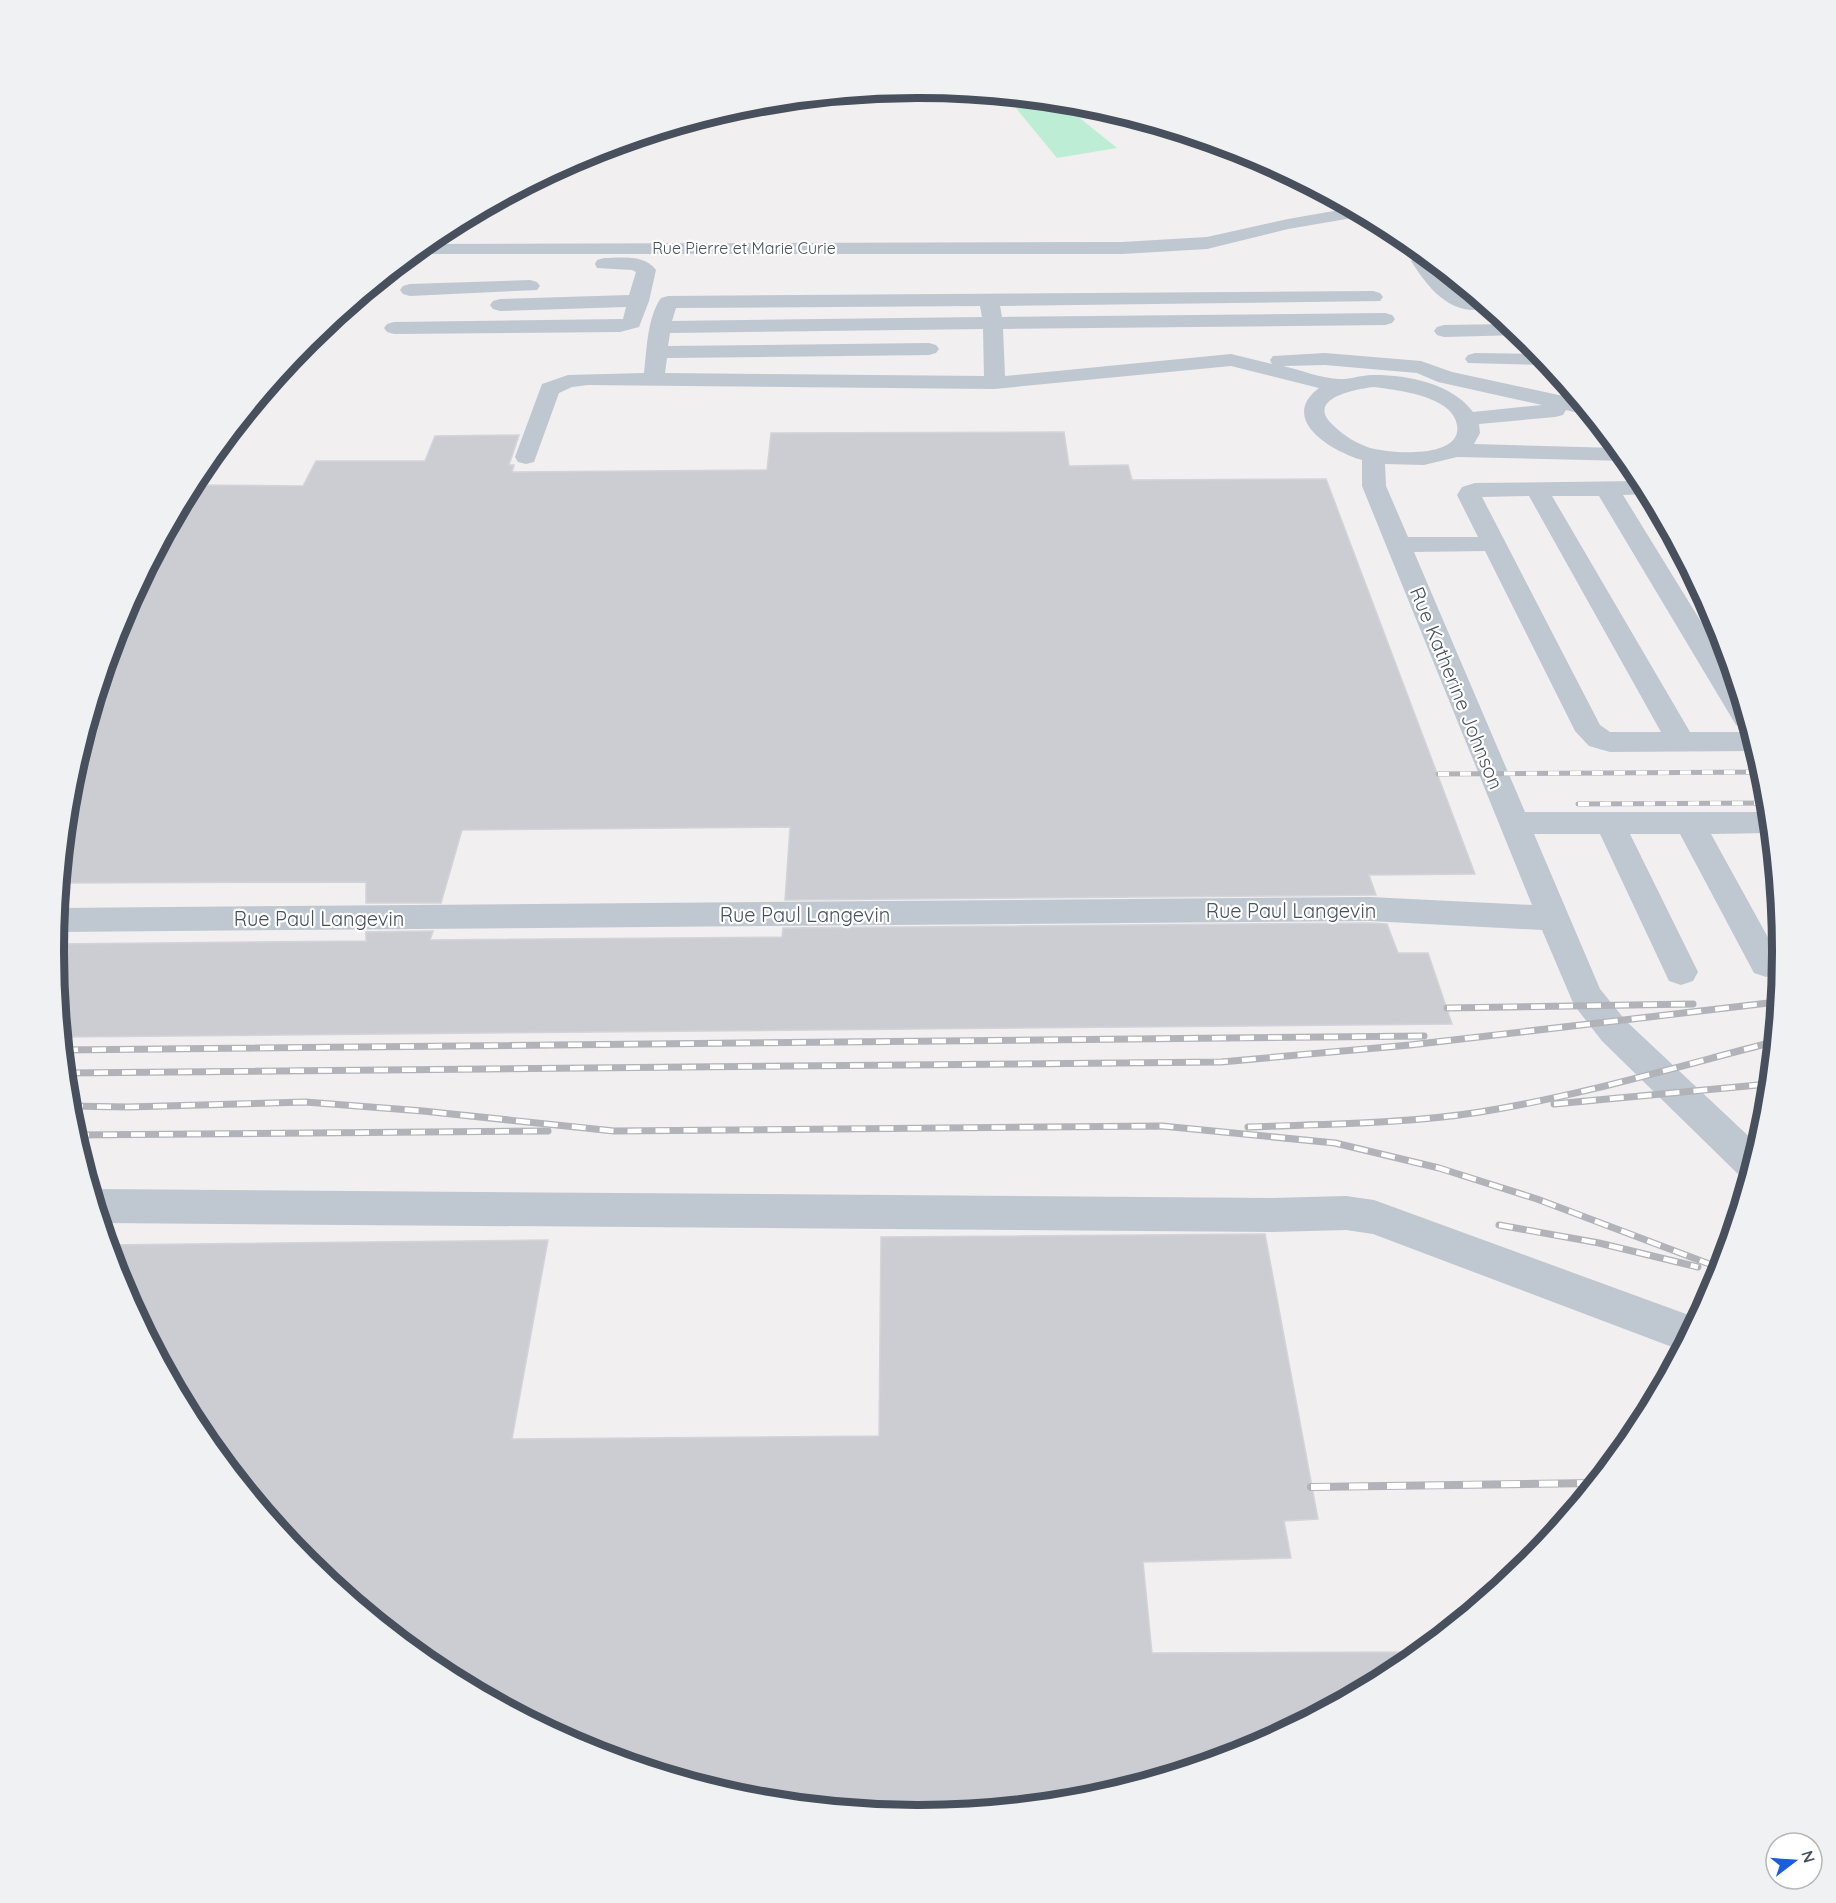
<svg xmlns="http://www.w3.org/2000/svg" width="1836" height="1903" viewBox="0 0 1836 1903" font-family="Quicksand,sans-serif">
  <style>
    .green { fill: #bdeed5 }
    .building { fill: #cccdd3; stroke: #d3d4da; stroke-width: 1.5 }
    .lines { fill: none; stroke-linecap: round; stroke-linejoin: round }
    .minor { fill: #bfc7d0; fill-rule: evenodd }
    .rail-far2-casing { stroke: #b1b3b9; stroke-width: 5 }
    .rail-far1-casing { stroke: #b1b3b9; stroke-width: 7 }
    .rail-casing { stroke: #b1b3b9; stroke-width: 8 }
    .rail-far2 { stroke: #fff; stroke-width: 4; stroke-dasharray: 11; stroke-linecap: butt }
    .rail-far1 { stroke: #fff; stroke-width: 4.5; stroke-dasharray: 14; stroke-linecap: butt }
    .rail { stroke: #fff; stroke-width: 6; stroke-dasharray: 19; stroke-linecap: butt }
    .labels { text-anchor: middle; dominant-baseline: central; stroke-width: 4.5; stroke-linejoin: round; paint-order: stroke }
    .far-street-label { font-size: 16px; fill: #47505c; stroke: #fff }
    .street-label { font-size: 20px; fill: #47505c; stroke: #fff }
    .rim { fill: none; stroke: #47505c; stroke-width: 8 }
  </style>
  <rect width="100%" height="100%" fill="#f1efef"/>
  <!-- green -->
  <polygon class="green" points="1006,96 1060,102 1117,148 1057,158"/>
  <!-- building -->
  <g class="building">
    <polygon points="1064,432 1069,466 1128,465 1132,480 1326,479 1475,874 1369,875 1376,895 785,900 790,827 462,830 441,903 366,903 366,882 61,883 71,783 120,621 192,485 303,486 316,461 425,461 435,436 519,435 509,465 514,465 512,472 767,470 771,433"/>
    <polygon points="1370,923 1387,924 1398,953 1428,953 1452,1024 62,1037 54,951 55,944 366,941 366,932 433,931 430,940 782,937 783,928"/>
    <polygon points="1265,1234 1318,1519 1284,1521 1291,1558 1143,1562 1152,1653 1419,1652 1398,1670 1248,1750 1086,1799 918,1815 749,1799 587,1750 438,1670 307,1562 199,1431 120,1282 108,1245 548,1240 512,1439 879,1436 881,1237"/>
  </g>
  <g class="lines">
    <!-- minor -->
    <g class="minor">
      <polygon points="1351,208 1361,213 1358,217 1288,229 1207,249 1122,254 412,254 424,244 1122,242 1207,237 1288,219"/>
      <path d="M1419,252L1432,261L1430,262C1438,274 1446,287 1460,294C1474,300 1476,297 1490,308C1451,318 1429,289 1411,261Z"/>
      <path d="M604,258C621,258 644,254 656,270L649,301L639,327L620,332L394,334L387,332L384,328L387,324L394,322L623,319L626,307L500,311L493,309L490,305L493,301L500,299L629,295L636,272L632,270L597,268L595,264L597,260Z"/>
      <polygon points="530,280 537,282 540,286 537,290 410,296 403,294 400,290 403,286 410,284"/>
      <path d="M1373,291L1380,293L1383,297L1380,301L1000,306L1002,317L1385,313L1392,315L1395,319L1392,323L1385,325L1003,329L1005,376L1231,354L1272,364L1270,360L1273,356L1325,353L1421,361L1452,372L1577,399L1588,412L1582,414L1566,410L1563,415L1555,417L1479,424L1480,433L1474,444L1617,448L1628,461L1457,457L1424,465L1385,464L1386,486L1408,537H1478L1457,495L1462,487L1475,483L1641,481L1649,494L1623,495L1732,672L1748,727L1736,725L1599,496H1552L1690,732H1750L1756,751L1610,752L1589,746L1575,731L1485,551L1414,552L1525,812H1768L1770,833L1711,834L1781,961L1778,973L1766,977L1754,973L1680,834H1630L1698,972L1693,981L1681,985L1669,981L1600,834H1534L1600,989L1626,1021L1758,1145L1748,1179L1739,1175L1602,1041L1574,1005L1542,930L1370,921L56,932L58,908L1370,897L1532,905L1362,486V460C1331,451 1278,419 1319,388L1231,366L994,389L588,385L572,387L559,393L534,462L526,464L518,462L515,457L542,384L568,375L644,373C647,349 647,318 661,298L668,296ZM980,306L982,317L672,321L676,308ZM983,329L984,376L665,373L667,358L929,355L936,353L939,349L936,345L929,343L668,346L670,333ZM1325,365L1417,373L1438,382L1542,405L1473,412C1453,384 1408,375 1375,375C1363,374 1350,380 1338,379C1320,378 1301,370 1283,366ZM1374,387C1397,390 1453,396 1457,425C1458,430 1457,435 1454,439C1440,457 1390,453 1370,448C1358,444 1344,436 1335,427C1302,399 1355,389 1374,387ZM1529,496L1661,732H1610L1600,725L1482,497Z"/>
      <polygon points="1509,324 1522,335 1444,337 1437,335 1434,331 1437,327 1444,325"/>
      <polygon points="1475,353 1540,354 1549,365 1468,363 1465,359 1468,355"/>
      <polygon points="97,1189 1272,1198 1346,1196 1374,1200 1697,1318 1680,1350 1373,1234 1346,1230 1272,1232 102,1223 92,1191"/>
    </g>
    <!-- rail-far2 casing -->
    <g class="rail-far2-casing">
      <g id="rail-far2">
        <polyline points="1438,774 1762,772"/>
        <polyline points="1578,804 1767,803"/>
      </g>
    </g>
    <!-- rail-far1 casing -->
    <g class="rail-far1-casing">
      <g id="rail-far1">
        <polyline points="1447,1008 1693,1004"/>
        <polyline points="64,1050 1424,1036"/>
        <polyline points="66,1073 1221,1062 1410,1045 1777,1002"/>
        <polyline points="1554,1104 1769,1084"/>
        <polyline points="69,1106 128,1107 305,1102 423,1111 614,1131 1162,1126 1335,1143 1439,1168 1537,1199 1720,1268"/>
        <path d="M1248,1127C1325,1124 1404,1124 1480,1112C1579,1096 1676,1067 1773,1042"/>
        <polyline points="75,1135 548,1131"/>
        <polyline points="1499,1225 1599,1243 1698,1267"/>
      </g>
    </g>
    <!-- rail casing -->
    <g class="rail-casing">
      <polyline id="rail" points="1311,1487 1595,1483"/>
    </g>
    <!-- rail-far2 -->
    <use href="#rail-far2" class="rail-far2"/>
    <!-- rail-far1 -->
    <use href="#rail-far1" class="rail-far1"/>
    <!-- rail -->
    <use href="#rail" class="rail"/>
  </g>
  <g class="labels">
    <!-- far-street labels -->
    <g class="far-street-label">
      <text x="744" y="248">Rue Pierre et Marie Curie</text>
    </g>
    <!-- street labels -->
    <g class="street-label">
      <text transform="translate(1457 688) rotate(68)">Rue Katherine Johnson</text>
      <text x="1291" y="910">Rue Paul Langevin</text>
      <text x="805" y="914">Rue Paul Langevin</text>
      <text x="319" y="918">Rue Paul Langevin</text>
    </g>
  </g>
  <!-- crop -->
  <path d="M0 0H1836V1903H0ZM917 98H919A853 853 0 0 1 1772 951V952A853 853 0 0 1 919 1805H917A853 853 0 0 1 64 952V951A853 853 0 0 1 917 98Z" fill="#f0f1f2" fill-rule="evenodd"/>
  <path class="rim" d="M917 98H919A853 853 0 0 1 1772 951V952A853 853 0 0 1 919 1805H917A853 853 0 0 1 64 952V951A853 853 0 0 1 917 98Z"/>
  <!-- north arrow -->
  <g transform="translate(1794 1861) rotate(73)"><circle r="28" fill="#ffffff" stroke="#b5b9be" stroke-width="1.5"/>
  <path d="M0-4.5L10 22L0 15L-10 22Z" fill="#1b5dde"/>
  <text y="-9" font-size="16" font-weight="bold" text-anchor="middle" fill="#47505c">N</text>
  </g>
</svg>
